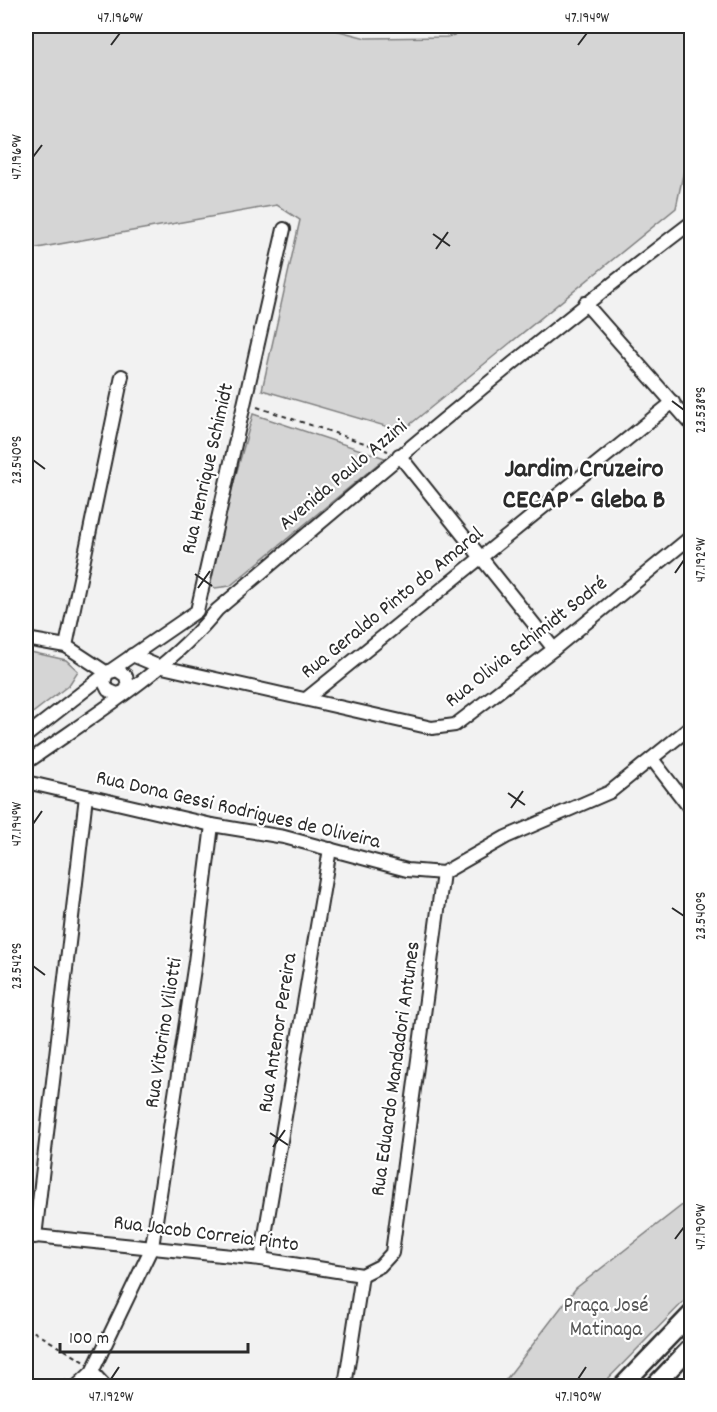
<svg xmlns="http://www.w3.org/2000/svg" width="717" height="1412" viewBox="0 0 717 1412" font-family="Dekko,sans-serif">
  <style>
    .green { fill: #d5d5d5; stroke: #808080; stroke-width: 1.5 }
    .lines { fill: none; stroke-linecap: round; stroke-linejoin: round }
    .street-casing { stroke: #2b2b2b; stroke-width: 16 }
    .secondary-casing { stroke: #2b2b2b; stroke-width: 21 }
    .path { stroke: #2b2b2b; stroke-width: 2; stroke-dasharray: 4.5 4.5; stroke-linecap: butt }
    .street { stroke: #fff; stroke-width: 12 }
    .secondary { stroke: #fff; stroke-width: 16 }
    .ticks { fill: none; stroke: #2b2b2b; stroke-width: 2 }
    .labels { text-anchor: middle; dominant-baseline: central; stroke-width: 4.5; stroke-linejoin: round; paint-order: stroke }
    .street-label { font-size: 21px; fill: #2b2b2b; stroke: #fff }
    .park-label { font-size: 21px; fill: #565656; stroke: #fff }
    .district-label { font-size: 27px; font-weight: bold; fill: #2b2b2b; stroke: #fff }
    .neatline { fill: none; stroke: #2b2b2b; stroke-width: 2 }
    .ticks-label { font-size: 15px; text-anchor: middle; fill: #2b2b2b }
  </style>
  <rect width="100%" height="100%" fill="#f2f2f2"/>
  <filter id="ink" filterUnits="userSpaceOnUse"><feTurbulence type="fractalNoise" baseFrequency=".0167" numOctaves="2"/><feDisplacementMap in="SourceGraphic" scale="12" xChannelSelector="R" yChannelSelector="G"/><feConvolveMatrix kernelMatrix="1 2 1 2 8 2 1 2 1" color-interpolation-filters="sRGB"/></filter>
  <g filter="url(#ink)">
    <!-- green -->
    <g class="green">
      <polygon points="26,26 320,26 366,38 447,37 488,26 691,26 692,132 676,208 402,431 262,390 300,220 277,205 26,250"/>
      <polygon points="253,414 385,458 230,586 215,588 206,581"/>
      <polygon points="26,651 66,660 78,671 69,685 26,718"/>
      <polygon points="685,1203 691,1208 691,1294 601,1386 501,1386 576,1288"/>
    </g>
    <g class="lines">
      <!-- street casing -->
      <g class="street-casing">
        <g id="street">
          <polyline points="585,303 692,425"/>
          <polyline points="399,455 554,649"/>
          <polyline points="26,639 66,646 107,673"/>
          <polyline points="66,646 122,376"/>
          <polyline points="132,655 158,666 432,728 455,725 554,649 692,536"/>
          <polyline points="107,673 117,670 126,676 128,686 125,691"/>
          <polyline points="107,673 104,682 108,690 117,694 124,692"/>
          <polyline points="306,699 673,402"/>
          <polyline points="26,736 107,673 197,611 284,229"/>
          <polyline points="652,759 692,811"/>
          <path d="M26,763C89,718 168,671 217,610C373,478 529,346 692,222"/>
          <polyline points="26,782 212,825 284,837 407,870 443,873"/>
          <polyline points="443,873 506,837 610,792 692,726"/>
          <polyline points="26,1235 261,1259 362,1275 380,1266 392,1253 443,873"/>
          <polyline points="35,1237 86,796"/>
          <polyline points="261,1259 330,849"/>
          <polyline points="92,1372 105,1386"/>
          <polyline points="77,1386 92,1372 152,1247 195,962 212,825"/>
          <polyline points="345,1386 362,1275"/>
        </g>
      </g>
      <!-- secondary casing -->
      <g class="secondary-casing">
        <g id="secondary">
          <polyline points="622,1386 692,1313"/>
          <polyline points="654,1386 692,1346"/>
        </g>
      </g>
      <!-- path -->
      <g class="path">
        <polyline points="257,407 388,451"/>
        <polyline points="26,1327 85,1362"/>
        <polyline points="59,1386 66,1380"/>
      </g>
      <!-- street -->
      <use href="#street" class="street"/>
      <!-- secondary -->
      <use href="#secondary" class="secondary"/>
    </g>
  </g>
  <!-- ticks -->
  <path class="ticks" d="M111,45L120,33M578,45L587,33M33,157L42,145M433,234L450,246M436,249L448,232M672,401L684,410M33,460L45,469M675,573L684,560M195,574L212,586M198,588L210,571M508,793L525,805M511,808L523,791M33,824L42,811M672,908L684,916M33,966L45,975M270,1133L288,1145M273,1147L285,1130M675,1239L684,1227M111,1379L119,1367M578,1379L586,1367"/>
  <g class="labels">
    <!-- street labels -->
    <g class="street-label">
      <text transform="translate(209 469) rotate(-77)">Rua Henrique Schimidt</text>
      <text transform="translate(344 476) rotate(-40)">Avenida Paulo Azzini</text>
      <text transform="translate(393 604) rotate(-39)">Rua Geraldo Pinto do Amaral</text>
      <text transform="translate(527 643) rotate(-38)">Rua Olivia Schimidt Sodré</text>
      <text transform="translate(238 811) rotate(13)">Rua Dona Gessi Rodrigues de Oliveira</text>
      <text transform="translate(165 1033) rotate(-81)">Rua Vitorino Viliotti</text>
      <text transform="translate(279 1033) rotate(-81)">Rua Antenor Pereira</text>
      <text transform="translate(397 1069) rotate(-82)">Rua Eduardo Mandadori Antunes</text>
      <text transform="translate(206 1235) rotate(7)">Rua Jacob Correia Pinto</text>
    </g>
    <!-- park labels -->
    <g class="park-label">
      <text x="606" y="1307">Praça José<tspan x="606" dy="24">Matinaga</tspan></text>
    </g>
    <!-- district labels -->
    <g class="district-label">
      <text x="584" y="470">Jardim Cruzeiro<tspan x="584" dy="31">CECAP - Gleba B</tspan></text>
    </g>
  </g>
  <!-- margin -->
  <rect width="717" height="1412" fill="none" stroke="#fff" stroke-width="66"/>
  <!-- scale -->
  <path d="M60 1343v9h188v-9" fill="none" stroke="#2b2b2b" stroke-width="3"/>
  <text x="69" y="1343" font-size="18" fill="#2b2b2b" stroke="#ffffff" stroke-width="4.5" paint-order="stroke">100 m</text>
  <rect x="33" y="33" width="651" height="1346" class="neatline"/>
  <g class="ticks-label">
    <text x="120" y="22">47.196°W</text>
    <text x="587" y="22">47.194°W</text>
    <text transform="translate(16 157) rotate(-90)" y="5">47.196°W</text>
    <text transform="translate(700 410) rotate(-90)" y="5">23.538°S</text>
    <text transform="translate(16 460) rotate(-90)" y="5">23.540°S</text>
    <text transform="translate(700 560) rotate(-90)" y="5">47.192°W</text>
    <text transform="translate(16 824) rotate(-90)" y="5">47.194°W</text>
    <text transform="translate(700 916) rotate(-90)" y="5">23.540°S</text>
    <text transform="translate(16 966) rotate(-90)" y="5">23.542°S</text>
    <text transform="translate(700 1227) rotate(-90)" y="5">47.190°W</text>
    <text x="111" y="1401">47.192°W</text>
    <text x="578" y="1401">47.190°W</text>
  </g>
</svg>
